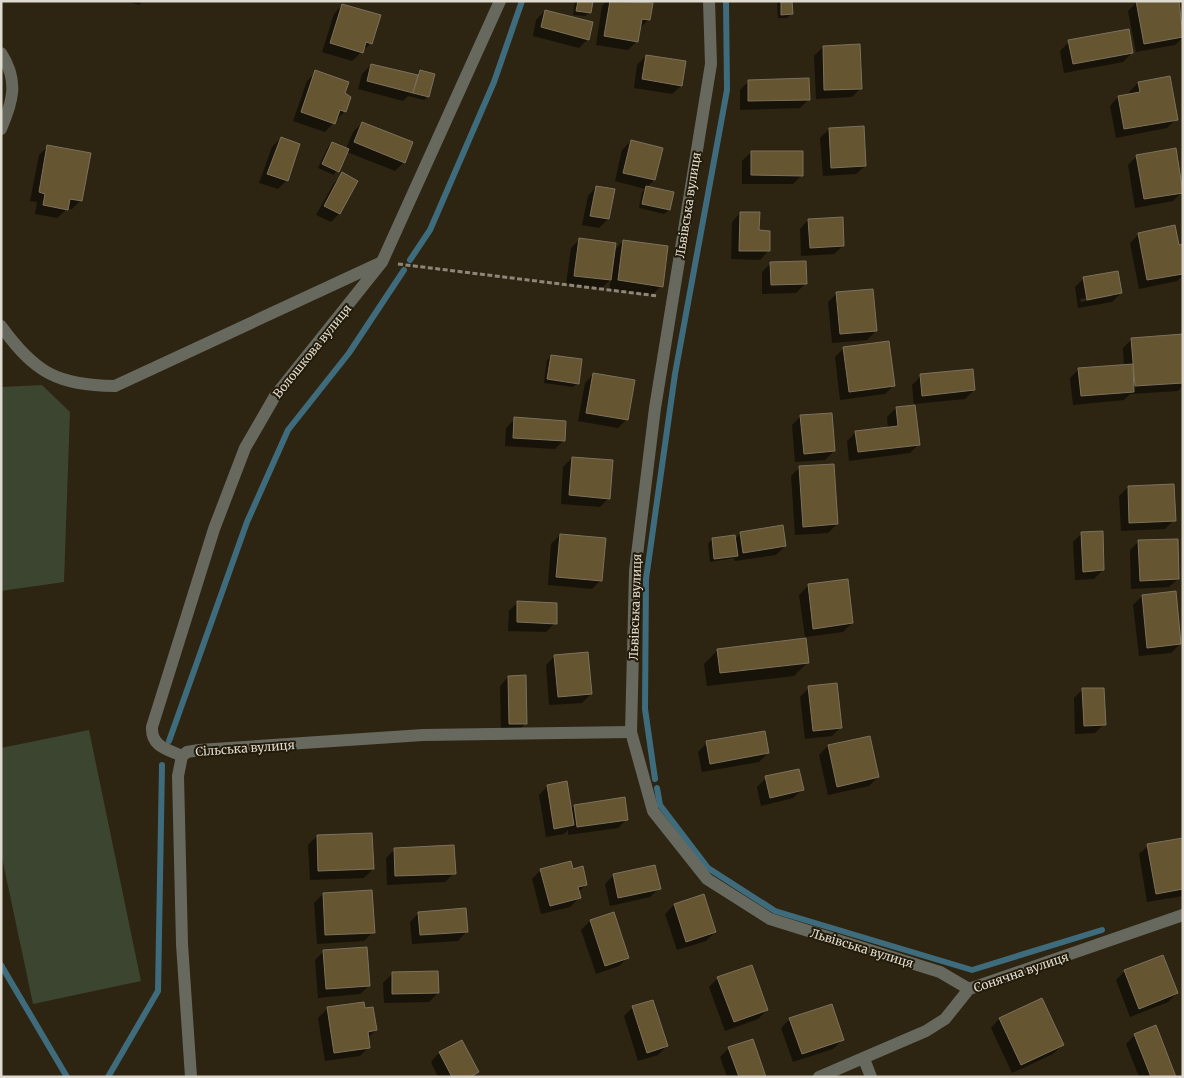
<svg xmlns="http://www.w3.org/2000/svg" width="1184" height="1078" viewBox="0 0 1184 1078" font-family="Merriweather,serif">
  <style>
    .green { fill: #3b4530 }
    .shadow { fill: #0007; fill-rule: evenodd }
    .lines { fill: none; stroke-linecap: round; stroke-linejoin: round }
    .stream { stroke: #3f6c7d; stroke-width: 6 }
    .building { fill: #665531; stroke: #7b715d }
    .path { stroke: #8e8779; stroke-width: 3; stroke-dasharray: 5 2.5; stroke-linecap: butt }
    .minor { stroke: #67695f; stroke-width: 12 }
    .labels { text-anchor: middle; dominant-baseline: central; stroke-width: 4; stroke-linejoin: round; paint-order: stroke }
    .street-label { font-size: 12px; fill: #e0dbd0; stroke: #231b09 }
  </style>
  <rect width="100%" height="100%" fill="#2d2412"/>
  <!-- green -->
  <g class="green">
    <polygon points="42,385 70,412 64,582 1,591 1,387"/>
    <polygon points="89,730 141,981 33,1004 1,853 1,748"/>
  </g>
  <!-- shadow -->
  <g class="shadow">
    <polygon points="126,1 143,1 139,5"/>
    <polygon points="575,1 591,1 590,12 585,16 573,15"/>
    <polygon points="607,1 635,1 652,4 649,19 640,28 637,41 628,50 596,45 602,6"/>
    <polygon points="779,1 791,1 791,14 787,18 778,18 777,4"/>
    <polygon points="1178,1 1183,37 1175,45 1136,52 1128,11 1137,2"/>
    <polygon points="342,5 371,43 352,61 322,52 334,14"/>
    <polygon points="545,11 588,39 579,48 533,36 536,20"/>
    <polygon points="1069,42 1132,53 1123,62 1064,73 1060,51"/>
    <polygon points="823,47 861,88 852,97 816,99 814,56"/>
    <polygon points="646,56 681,86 672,94 634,88 637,65"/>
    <polygon points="371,65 416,75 420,71 428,96 424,100 408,96 403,101 358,89 362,74"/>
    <polygon points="316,72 343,94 345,111 325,132 293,121 307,81"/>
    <polygon points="1169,77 1176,119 1167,128 1116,138 1110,106 1118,97 1130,95 1129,92 1138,83"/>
    <polygon points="749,81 809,99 800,108 740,110 740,90"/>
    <polygon points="362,123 404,162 395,171 347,152 334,175 318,168 328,147 332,143 346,149 353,132"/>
    <polygon points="829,129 865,166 856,174 823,176 820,138"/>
    <polygon points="281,138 287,180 278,189 259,183 272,147"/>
    <polygon points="631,141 654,180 647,187 672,193 669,210 664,214 639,208 642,192 645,189 615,181 622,150"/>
    <polygon points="48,146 81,200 72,209 67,209 57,218 35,214 37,202 30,201 39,155"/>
    <polygon points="751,152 802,175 793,184 742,184 742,161"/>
    <polygon points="1137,156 1182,192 1173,201 1135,208 1128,165"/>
    <polygon points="343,174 339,214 331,222 316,215 334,183"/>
    <polygon points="596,187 608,219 599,228 582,225 588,196"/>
    <polygon points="740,213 768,251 760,260 731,259 732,222"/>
    <polygon points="808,220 843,246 834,254 801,256 800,229"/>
    <polygon points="1139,234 1178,246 1183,245 1183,275 1177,281 1139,289 1130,243"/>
    <polygon points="580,239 614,251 623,241 661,286 652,295 609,289 611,279 601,289 566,284 571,248"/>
    <polygon points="771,263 805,284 796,293 762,294 762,272"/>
    <path d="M1083,279L1121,293L1112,302L1078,308L1075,287ZM1112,294V296L1081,302L1080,299Z"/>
    <polygon points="837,293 876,331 867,340 832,343 828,302"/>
    <polygon points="1183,335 1183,386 1178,391 1130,394 1124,400 1073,405 1070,378 1079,369 1124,366 1123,348 1132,339"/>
    <polygon points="844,348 894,385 885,394 840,400 835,357"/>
    <polygon points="551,356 578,383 573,387 544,383 547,360"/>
    <polygon points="594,374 627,419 618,428 578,421 585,383"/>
    <polygon points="921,376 974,390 965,399 914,404 919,444 910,453 849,461 847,441 856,432 888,429 887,417 896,408 914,406 912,385"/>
    <polygon points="801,416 834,451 825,460 795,462 792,425"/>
    <polygon points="515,419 564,440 555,449 505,446 506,428"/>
    <polygon points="572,458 609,498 600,507 561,504 563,467"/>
    <polygon points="800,467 837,524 828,533 795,535 791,476"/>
    <polygon points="1128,487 1174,520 1165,529 1121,531 1119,496"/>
    <polygon points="1082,533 1103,570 1094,579 1075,580 1073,542"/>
    <polygon points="740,534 785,546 776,555 735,561 734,558 710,562 708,544 712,539 734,536 735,539"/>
    <polygon points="560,535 601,580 592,589 548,585 551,544"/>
    <polygon points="1139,541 1178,579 1169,587 1131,589 1130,550"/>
    <polygon points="808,586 852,623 843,632 805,637 799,595"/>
    <polygon points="1142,596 1180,644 1171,653 1139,656 1133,605"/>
    <polygon points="518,602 555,623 546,632 508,631 509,611"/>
    <polygon points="718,650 808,662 794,676 707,686 704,664"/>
    <polygon points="555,656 591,694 582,703 549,705 546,665"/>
    <polygon points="508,677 526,723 517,732 501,732 500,686"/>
    <polygon points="809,688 841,727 832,736 805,739 800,697"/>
    <polygon points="1083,689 1104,724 1095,733 1075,734 1074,698"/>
    <polygon points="869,737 878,777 869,786 828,795 819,755 828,746"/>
    <polygon points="707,743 768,753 759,762 702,772 698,752"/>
    <polygon points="766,778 802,790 793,798 761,806 757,787"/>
    <polygon points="548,786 570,810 574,806 627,819 618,828 568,835 568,830 564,834 546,837 539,795"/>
    <polygon points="317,836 373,869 364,878 310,880 308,845"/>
    <polygon points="1183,840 1183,896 1147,902 1139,854 1148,846"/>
    <polygon points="395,849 454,873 445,882 387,885 386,858"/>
    <polygon points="541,870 586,884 578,893 579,898 570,907 541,914 532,879"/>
    <polygon points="614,875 659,888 650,897 610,906 605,884"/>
    <polygon points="323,894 373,932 364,941 317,944 314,903"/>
    <polygon points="674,905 715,932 706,941 677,950 665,914"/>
    <polygon points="419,913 466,932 458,941 412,944 410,922"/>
    <polygon points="590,921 628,957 619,966 596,974 581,930"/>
    <polygon points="324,951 369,986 360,994 318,998 315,960"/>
    <polygon points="1163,957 1177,993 1168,1002 1130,1017 1116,980 1124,972"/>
    <polygon points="392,974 438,993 429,1002 384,1003 383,983"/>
    <polygon points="718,978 767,1010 758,1019 725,1031 709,987"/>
    <polygon points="1041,1000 1062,1045 1053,1054 1012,1073 991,1028 999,1019"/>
    <polygon points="363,1003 364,1010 376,1030 367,1038 369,1047 360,1056 325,1061 318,1018 327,1009"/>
    <polygon points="633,1007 667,1046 658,1055 638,1061 624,1016"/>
    <polygon points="790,1019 842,1040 833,1049 793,1062 781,1028"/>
    <polygon points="1135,1035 1175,1077 1139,1077 1126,1044"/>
    <polygon points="729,1048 765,1077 727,1077 720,1057"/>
    <polygon points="439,1053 477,1072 472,1077 438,1077 431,1062"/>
  </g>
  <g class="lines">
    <!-- stream -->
    <g class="stream">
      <polyline points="410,260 430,230 494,82 522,1"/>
      <polyline points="169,741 247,522 288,430 349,353 404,270"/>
      <polyline points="655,779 645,709 646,579 675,374 727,90 726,1"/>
      <polyline points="657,788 660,805 708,868 775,911 972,970 1102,930"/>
      <polyline points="1,965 67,1077"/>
      <polyline points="108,1077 158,991 162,765"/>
    </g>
  </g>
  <!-- building -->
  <g class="building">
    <polygon points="578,1 593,1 591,13 576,11"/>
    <polygon points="610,1 653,3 650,20 642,19 638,42 604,36"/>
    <polygon points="781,1 792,1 793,14 781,15"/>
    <polygon points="1136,1 1179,1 1183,37 1144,44"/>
    <polygon points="342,4 381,15 372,44 366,42 363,53 330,43"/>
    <polygon points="545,10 593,22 589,40 541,27"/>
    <polygon points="1129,29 1133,53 1073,64 1068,40"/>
    <polygon points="860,44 862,89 824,90 823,46"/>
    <polygon points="646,55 686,61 682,86 642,79"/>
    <polygon points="371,64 418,75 413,93 367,81"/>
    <polygon points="315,70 349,82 345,93 351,97 346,112 340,110 335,124 301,112"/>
    <polygon points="420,70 435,74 429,97 413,93"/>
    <polygon points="1170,76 1178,120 1124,129 1118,96 1140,92 1138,82"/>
    <polygon points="809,78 810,100 748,101 748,80"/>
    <polygon points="362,122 413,142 405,163 354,142"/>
    <polygon points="864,126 866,166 831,168 829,128"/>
    <polygon points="281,137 300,144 288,181 267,174"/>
    <polygon points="631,140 663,148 655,180 623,173"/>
    <polygon points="332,142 349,149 339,172 322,164"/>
    <polygon points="47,145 91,153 82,201 70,199 68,210 43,205 45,194 39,192"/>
    <polygon points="1176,148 1183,193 1144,199 1136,155"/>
    <polygon points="751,151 803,151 803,176 751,175"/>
    <polygon points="342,172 358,181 340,214 324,206"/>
    <polygon points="596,186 615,189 609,219 590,216"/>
    <polygon points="646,186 674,192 670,210 642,204"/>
    <polygon points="740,212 760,212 759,230 770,231 770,251 739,251"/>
    <polygon points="843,217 844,246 810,248 808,219"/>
    <polygon points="1175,225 1179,245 1183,244 1183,274 1147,280 1138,233"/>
    <polygon points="579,238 616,243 611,280 574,276"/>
    <polygon points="623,240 668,246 663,287 618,280"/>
    <polygon points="806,261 807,284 771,285 770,262"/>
    <polygon points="1118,271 1122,293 1087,300 1083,277"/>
    <polygon points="873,289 877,331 840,334 836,292"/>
    <polygon points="1183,334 1183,383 1135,386 1131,338"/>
    <polygon points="889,341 895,386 849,392 843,347"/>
    <polygon points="551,355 582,359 579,384 547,379"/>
    <polygon points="1133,364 1134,392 1081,396 1078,368"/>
    <polygon points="973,369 975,390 922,396 920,374"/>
    <polygon points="593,373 635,380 628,420 586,413"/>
    <polygon points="915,405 920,445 858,452 855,431 898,426 896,407"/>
    <polygon points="832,413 835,451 804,454 800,415"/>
    <polygon points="514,417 566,421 565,441 513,438"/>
    <polygon points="572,457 613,460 610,499 569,495"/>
    <polygon points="834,464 838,524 803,527 799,466"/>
    <polygon points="1174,484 1176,521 1129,523 1128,486"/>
    <polygon points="783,525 786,546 743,553 740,532"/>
    <polygon points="1103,531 1104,570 1083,572 1081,532"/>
    <polygon points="560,534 606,538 602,581 556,577"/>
    <polygon points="735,535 738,556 714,559 712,538"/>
    <polygon points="1178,539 1179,579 1140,581 1138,540"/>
    <polygon points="848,579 853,623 813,629 808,584"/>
    <polygon points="1176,591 1181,644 1147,648 1142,595"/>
    <polygon points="517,601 557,603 557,624 517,622"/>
    <polygon points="806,638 809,663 720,673 717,649"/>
    <polygon points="588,652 592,694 558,697 554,655"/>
    <polygon points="526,675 527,724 509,724 508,676"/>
    <polygon points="837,683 842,728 813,731 808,686"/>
    <polygon points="1082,688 1104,688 1106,725 1084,726"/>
    <polygon points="765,731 769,753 710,764 706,741"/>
    <polygon points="870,736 879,777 837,787 828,745"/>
    <polygon points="799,769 804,790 770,798 765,776"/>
    <polygon points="567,781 574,825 554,829 547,785"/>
    <polygon points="625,797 628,820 577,827 574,805"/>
    <polygon points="372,833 374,869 318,871 317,835"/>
    <polygon points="1183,838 1183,889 1156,894 1147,844"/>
    <polygon points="454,845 456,874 395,876 394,848"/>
    <polygon points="571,861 573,869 583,866 587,885 578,887 581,898 550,906 540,869"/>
    <polygon points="655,865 661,889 618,898 613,874"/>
    <polygon points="372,890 375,933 325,935 323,893"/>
    <polygon points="704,894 716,932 686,942 674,904"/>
    <polygon points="466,908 468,932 420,935 418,912"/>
    <polygon points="614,912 629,958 605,966 590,920"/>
    <polygon points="367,947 370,986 326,989 323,950"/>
    <polygon points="1163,955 1178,993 1139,1009 1124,970"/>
    <polygon points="752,965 768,1010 734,1022 717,977"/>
    <polygon points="438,971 439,993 392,994 392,972"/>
    <polygon points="1042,998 1064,1045 1021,1065 999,1018"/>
    <polygon points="653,1000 668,1046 647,1053 632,1006"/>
    <polygon points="364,1002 365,1008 373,1007 377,1030 368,1032 370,1048 334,1053 327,1007"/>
    <polygon points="832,1004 844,1040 802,1054 789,1018"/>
    <polygon points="1156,1025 1176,1077 1151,1077 1134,1034"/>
    <polygon points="753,1039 766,1077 739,1077 728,1047"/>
    <polygon points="462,1040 479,1072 470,1077 452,1077 439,1052"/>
  </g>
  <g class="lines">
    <!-- path -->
    <polyline class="path" points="398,264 658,296"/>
    <!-- minor -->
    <g class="minor">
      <polyline points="709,1 711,64 655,408 635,571 631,732 653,811 707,879 770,919 940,972 969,989"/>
      <path d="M1,53C19,81 13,101 1,129"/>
      <path d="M1,326C35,373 57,385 115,386L380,263"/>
      <path d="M182,756C166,749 151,746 152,727L214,529L245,448L275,396L382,262L500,1"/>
      <polyline points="864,1059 871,1077"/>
      <polyline points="191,1077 182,944 178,776 182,756 187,752 199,750 423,735 631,732"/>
      <polyline points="819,1077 926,1031 945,1019 969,989 1183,915"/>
    </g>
  </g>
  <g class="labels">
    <!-- street labels -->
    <g class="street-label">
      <text transform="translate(688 205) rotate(-81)">Львівська вулиця</text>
      <text transform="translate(312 351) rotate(-51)">Волошкова вулиця</text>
      <text transform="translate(635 607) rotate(-88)">Львівська вулиця</text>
      <text transform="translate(245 748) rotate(-4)">Сільська вулиця</text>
      <text transform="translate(862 948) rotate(17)">Львівська вулиця</text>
      <text transform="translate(1021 972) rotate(-19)">Сонячна вулиця</text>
    </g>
  </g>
  <!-- border -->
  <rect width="1184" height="1078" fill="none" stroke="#e0dbd0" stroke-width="5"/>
</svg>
